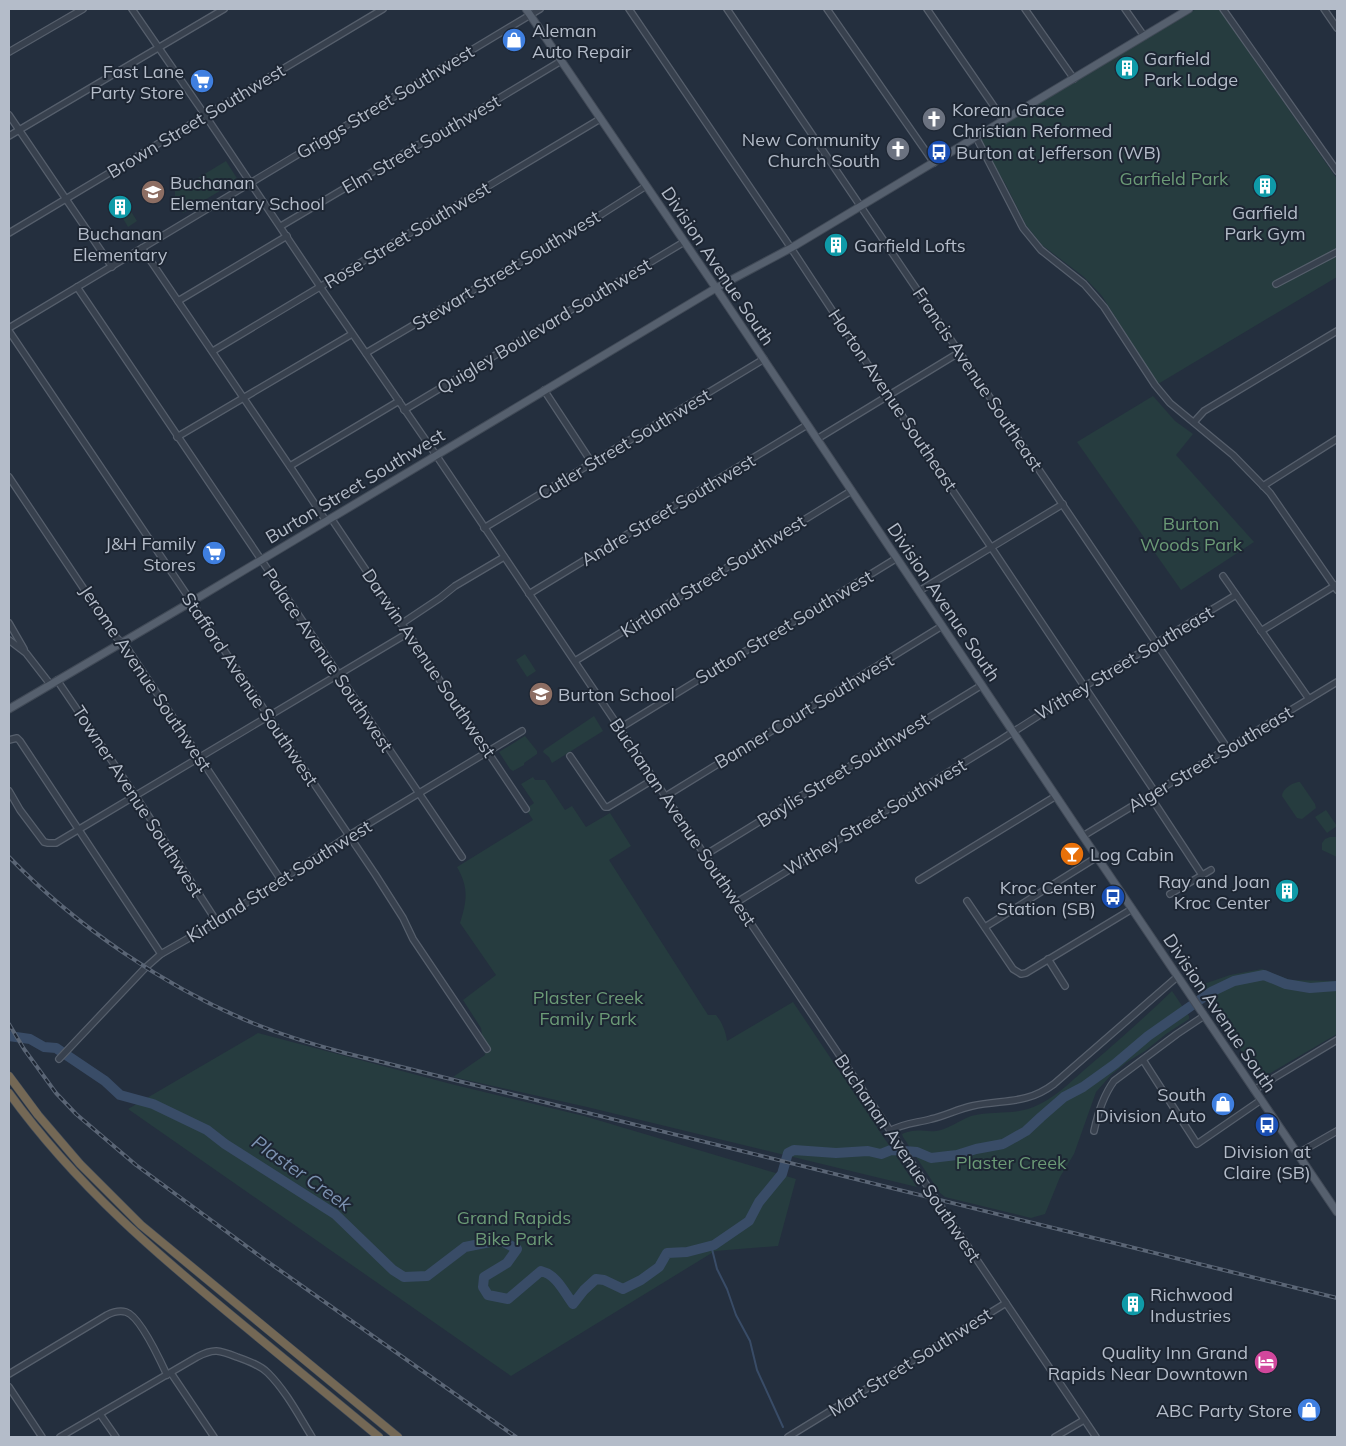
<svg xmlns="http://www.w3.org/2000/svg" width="1346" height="1446" viewBox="0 0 1346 1446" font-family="Mulish,sans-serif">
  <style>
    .green { fill: #263c3f }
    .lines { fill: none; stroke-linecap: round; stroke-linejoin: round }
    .stream { stroke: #394c67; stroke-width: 2 }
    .river { stroke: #394c67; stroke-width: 10 }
    .minor-casing { stroke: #565f6c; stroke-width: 8 }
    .major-casing { stroke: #414a57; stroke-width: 9 }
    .highway-casing { stroke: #434c59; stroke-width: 9 }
    .minor { stroke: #38414e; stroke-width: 5.5 }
    .major { stroke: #56606e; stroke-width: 7 }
    .highway { stroke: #746855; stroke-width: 8 }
    .rail-casing { stroke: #5a6575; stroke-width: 4 }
    .rail { stroke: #1d2633; stroke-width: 2; stroke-dasharray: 5.5; stroke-linecap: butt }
    .labels { text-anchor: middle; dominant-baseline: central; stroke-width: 4; stroke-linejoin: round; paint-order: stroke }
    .poi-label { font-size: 18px; fill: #b4bcc9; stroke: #1d2633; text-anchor: start }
    .street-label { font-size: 18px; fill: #b4bcc9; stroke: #1d2633 }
    .park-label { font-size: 18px; fill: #6b9a76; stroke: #1d2633 }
    .water-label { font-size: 19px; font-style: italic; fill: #7c92b1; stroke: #1d2633 }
  </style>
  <rect width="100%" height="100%" fill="#242f3e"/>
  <!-- green -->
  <g class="green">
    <polygon points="1196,9 1219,9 1337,179 1337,277 1158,384 1102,296 1084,277 1042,245 1026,225 1006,185 978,139"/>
    <polygon points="226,161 238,180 183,213 175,198 175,188 183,187"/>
    <polygon points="122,197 137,221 128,227 117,208 120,207 116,201"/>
    <polygon points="1153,396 1175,421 1193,434 1176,455 1254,542 1181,590 1077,442"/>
    <polygon points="525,654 536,671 527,677 516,660"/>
    <polygon points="594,716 603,731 552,763 549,757 543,752 544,750"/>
    <polygon points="525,736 537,751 537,754 524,763 524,765 513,771 510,769 499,752"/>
    <path d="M533,777L535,780H545L565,810L572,806L586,827L610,813L631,846L609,860L708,1015H716C722,1022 726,1032 727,1041L793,1002L917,1187L587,1107L453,1077L485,1055L481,1028L463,1000L496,975L460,923C467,900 469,888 457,867L533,820L526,809L534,803L521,784Z"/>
    <path d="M1300,782L1315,804L1316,808L1302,819L1297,818L1282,796C1282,789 1293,782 1300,782Z"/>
    <polygon points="1326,810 1337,826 1327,833 1315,817"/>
    <polygon points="1330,837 1337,837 1337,857 1322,850 1322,843 1325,839"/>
    <polygon points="1262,969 1290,980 1337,981 1337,1034 1260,1079 1198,986 1230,975"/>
    <path d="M1172,991L1189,1016V1019L1166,1034L1145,1051L1127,1062L1111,1075L1096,1092L1074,1154L1060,1177L1045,1214L1031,1218L945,1197L940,1193L903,1137L902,1134C916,1128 923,1132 936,1131C947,1130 960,1120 971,1116C989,1111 1007,1114 1024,1110C1050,1104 1070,1082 1090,1065C1118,1041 1145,1017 1172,991Z"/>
    <polygon points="258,1033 451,1084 584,1116 796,1179 778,1246 715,1251 511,1376 128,1109"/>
  </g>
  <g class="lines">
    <!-- stream -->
    <polyline class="stream" points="711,1245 717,1269 727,1289 736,1315 750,1341 757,1370 783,1427"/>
    <!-- river -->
    <path class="river" d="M9,1036L30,1039L44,1047L56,1048L105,1081L120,1095L153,1104L207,1130L225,1144L335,1214L393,1270L404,1277L427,1276L465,1247L500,1240L517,1249L507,1263L484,1277L483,1287L488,1295L508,1299L541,1271C557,1275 564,1292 573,1304L584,1290L596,1279L604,1280L623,1289L641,1280L659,1267L667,1253L687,1252L714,1245L749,1221L759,1202L782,1174L788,1153L794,1150L836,1153L868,1151L881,1154L891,1150L917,1152L931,1158L957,1155L976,1149L1003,1144L1026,1131L1041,1117L1064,1097L1083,1087L1115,1064L1148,1036L1211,992L1234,981L1264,975L1286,984L1310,988L1337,986"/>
    <!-- minor casing -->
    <g class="minor-casing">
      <g id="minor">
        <polyline points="132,9 205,115 323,291 436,455 1096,1437"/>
        <polyline points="629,9 791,248 888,395 995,553 1155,792"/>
        <polyline points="727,9 1228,749"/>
        <polyline points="827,9 934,163"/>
        <polyline points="927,9 1004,121"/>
        <polyline points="1025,9 1074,79"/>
        <polyline points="1125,9 1144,36"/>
        <polyline points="1223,9 1337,171"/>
        <polyline points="1324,9 1337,28"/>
        <polyline points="9,52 83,9"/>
        <polyline points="9,115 112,267"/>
        <polyline points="9,136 224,9"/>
        <polyline points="976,137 1023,228 1041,250 1084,284 1104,307 1155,385 1170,403 1233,455 1270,493 1337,590"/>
        <polyline points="281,226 418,145 448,129 561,61"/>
        <polyline points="9,233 383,9"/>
        <polyline points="142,248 293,471 326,521"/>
        <polyline points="1276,284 1337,252"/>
        <polyline points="77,287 462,857"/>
        <polyline points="178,301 287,236"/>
        <polyline points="9,328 540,9"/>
        <polyline points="9,331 375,874 403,918 413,939 487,1049"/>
        <polyline points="213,351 600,119"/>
        <polyline points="366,353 602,214 646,186"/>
        <polyline points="544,390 592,463"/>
        <polyline points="404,410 684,242"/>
        <polyline points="1194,422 1204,411 1337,331"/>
        <polyline points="177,437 352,334"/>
        <polyline points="817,439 960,352"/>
        <polyline points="290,466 399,401"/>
        <polyline points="9,477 116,637 127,648 281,880"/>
        <polyline points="1263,486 1337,439"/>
        <polyline points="331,518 526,809"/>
        <polyline points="484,528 764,359"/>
        <polyline points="1223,576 1309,699"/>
        <polyline points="919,591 1063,504"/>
        <polyline points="529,594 807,425"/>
        <polyline points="9,623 24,649"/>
        <polyline points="401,624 440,598 455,586 504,557"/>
        <polyline points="1261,631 1336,585"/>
        <polyline points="9,640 26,653 50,684"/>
        <polyline points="575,661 851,491"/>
        <polyline points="57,680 135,795 217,922"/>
        <polyline points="620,728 897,558"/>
        <polyline points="9,740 17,738 20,741 161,954"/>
        <polyline points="570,756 605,807 608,807 654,779"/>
        <polyline points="9,791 20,810 44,842 48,843 56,843 408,633"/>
        <polyline points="666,796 942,626"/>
        <polyline points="1150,796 1202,875"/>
        <polyline points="1083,836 1337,682"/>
        <polyline points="705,855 982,685"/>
        <polyline points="919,880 1056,796"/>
        <polyline points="1170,894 1211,870"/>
        <polyline points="967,901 1013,969 1021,974 1026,973 1132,909"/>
        <polyline points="737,902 999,741 1085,686 1236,595"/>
        <polyline points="985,927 1097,857"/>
        <polyline points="1048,959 1065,986"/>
        <polyline points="59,1059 145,968 161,954 217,922 348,836 522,731"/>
        <polyline points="1143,1060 1197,1144 1261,1100"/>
        <polyline points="1254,1090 1337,1040"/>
        <path d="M890,1131C903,1123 917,1123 931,1119C945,1116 958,1109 972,1106C1004,1099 1026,1105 1054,1084L1177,977"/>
        <path d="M1094,1131C1098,1112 1103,1096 1114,1081L1177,1034L1204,1016"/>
        <polyline points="1297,1154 1337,1131"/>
        <polyline points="171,1373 214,1437"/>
        <path d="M9,1374L107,1315C113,1312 119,1310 126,1312C140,1316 161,1362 167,1375"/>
        <polyline points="9,1387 42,1437"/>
        <polyline points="100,1414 116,1437"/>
        <path d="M60,1437L197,1357C214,1348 219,1350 237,1357C248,1361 260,1365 268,1373C286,1391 299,1416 312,1437"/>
        <polyline points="788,1437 1006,1303"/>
        <polyline points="1055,1437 1084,1420"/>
      </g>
    </g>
    <!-- major casing -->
    <g class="major-casing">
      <g id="major">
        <polyline points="526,9 720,294 1074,823 1337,1212"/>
        <polyline points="9,709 191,602 716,288 791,248 1189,9"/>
      </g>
    </g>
    <!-- highway casing -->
    <g class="highway-casing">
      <g id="highway">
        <polyline points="9,1076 38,1115 80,1164 141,1225 398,1437"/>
        <path d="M9,1093C77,1187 159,1256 248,1329C292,1365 335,1401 379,1437"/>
      </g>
    </g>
    <!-- minor -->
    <use href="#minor" class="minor"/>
    <!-- major -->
    <use href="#major" class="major"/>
    <!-- highway -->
    <use href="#highway" class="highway"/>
    <!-- rail casing -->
    <g class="rail-casing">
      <g id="rail">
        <path d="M9,857C76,926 166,988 255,1024C285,1036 315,1045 345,1053L1337,1298"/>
        <polyline points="9,1024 24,1049 56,1093 76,1114 136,1165 261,1257 516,1437"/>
      </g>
    </g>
    <!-- rail -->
    <use href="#rail" class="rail"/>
  </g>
  <!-- icons -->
  <defs>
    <g id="shop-disc" transform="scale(1.25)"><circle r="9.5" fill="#3f7fe0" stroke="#1d2633"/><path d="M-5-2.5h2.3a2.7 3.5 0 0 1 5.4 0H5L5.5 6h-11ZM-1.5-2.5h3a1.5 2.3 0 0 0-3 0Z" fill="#fff"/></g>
    <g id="building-disc" transform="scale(1.25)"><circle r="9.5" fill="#0f9aa8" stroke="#1d2633"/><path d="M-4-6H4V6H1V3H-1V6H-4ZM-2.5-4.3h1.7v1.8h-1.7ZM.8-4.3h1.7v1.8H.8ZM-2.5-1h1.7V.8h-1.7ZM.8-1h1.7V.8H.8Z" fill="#fff"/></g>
    <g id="supermarket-disc" transform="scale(1.25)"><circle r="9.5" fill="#3f7fe0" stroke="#1d2633"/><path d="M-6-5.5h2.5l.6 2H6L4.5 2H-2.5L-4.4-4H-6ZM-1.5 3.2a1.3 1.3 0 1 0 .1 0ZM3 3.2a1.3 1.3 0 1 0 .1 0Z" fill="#fff"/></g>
    <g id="church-disc" transform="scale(1.25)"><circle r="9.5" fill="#6b7280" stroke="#1d2633"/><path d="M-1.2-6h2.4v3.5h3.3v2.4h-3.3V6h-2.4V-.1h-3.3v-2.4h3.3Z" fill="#fff"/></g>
    <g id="bus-disc" transform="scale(1.25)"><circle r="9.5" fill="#1a4fb4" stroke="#1d2633"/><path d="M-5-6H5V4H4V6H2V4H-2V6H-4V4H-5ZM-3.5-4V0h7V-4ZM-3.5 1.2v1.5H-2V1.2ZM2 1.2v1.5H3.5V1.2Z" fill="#fff"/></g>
    <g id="school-disc" transform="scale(1.25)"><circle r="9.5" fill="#8d6e63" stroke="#1d2633"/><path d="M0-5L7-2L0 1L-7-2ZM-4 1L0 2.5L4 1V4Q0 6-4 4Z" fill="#fff"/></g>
    <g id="bar-disc" transform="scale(1.25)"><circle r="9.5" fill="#e8710a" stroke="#1d2633"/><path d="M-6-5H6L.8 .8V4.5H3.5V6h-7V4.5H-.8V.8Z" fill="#fff"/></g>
    <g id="hotel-disc" transform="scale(1.25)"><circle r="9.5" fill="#d1479c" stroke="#1d2633"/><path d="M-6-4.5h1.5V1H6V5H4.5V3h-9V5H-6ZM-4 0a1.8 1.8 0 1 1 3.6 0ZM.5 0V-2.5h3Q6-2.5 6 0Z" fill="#fff"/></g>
  </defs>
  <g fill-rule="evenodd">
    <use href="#shop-disc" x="514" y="40"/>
    <use href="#building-disc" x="1127" y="68"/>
    <use href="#supermarket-disc" x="202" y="81"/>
    <use href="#church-disc" x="934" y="119"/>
    <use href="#church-disc" x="898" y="149"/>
    <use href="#bus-disc" x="939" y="152"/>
    <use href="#building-disc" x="1265" y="186"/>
    <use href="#school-disc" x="153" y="192"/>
    <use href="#building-disc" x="120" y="207"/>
    <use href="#building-disc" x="836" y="245"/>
    <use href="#supermarket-disc" x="214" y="553"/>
    <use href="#school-disc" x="541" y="694"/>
    <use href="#bar-disc" x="1072" y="854"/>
    <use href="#building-disc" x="1287" y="891"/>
    <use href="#bus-disc" x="1113" y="897"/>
    <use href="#shop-disc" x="1223" y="1104"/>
    <use href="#bus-disc" x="1267" y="1125"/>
    <use href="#building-disc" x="1133" y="1304"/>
    <use href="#hotel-disc" x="1266" y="1362"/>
    <use href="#shop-disc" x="1309" y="1410"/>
  </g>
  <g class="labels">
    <!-- poi labels -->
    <g class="poi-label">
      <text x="532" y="30">Aleman<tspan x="532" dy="21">Auto Repair</tspan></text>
      <text x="1144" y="58">Garfield<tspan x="1144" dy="21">Park Lodge</tspan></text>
      <text x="184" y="71" text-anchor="end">Fast Lane<tspan x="184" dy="21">Party Store</tspan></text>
      <text x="952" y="109">Korean Grace<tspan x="952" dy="21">Christian Reformed</tspan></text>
      <text x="880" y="139" text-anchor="end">New Community<tspan x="880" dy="21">Church South</tspan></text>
      <text x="956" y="152">Burton at Jefferson (WB)</text>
      <text x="170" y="182">Buchanan<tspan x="170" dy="21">Elementary School</tspan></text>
      <text x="1265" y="212" text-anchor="middle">Garfield<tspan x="1265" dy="21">Park Gym</tspan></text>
      <text x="120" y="233" text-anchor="middle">Buchanan<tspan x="120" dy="21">Elementary</tspan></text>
      <text x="854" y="245">Garfield Lofts</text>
      <text x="196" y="543" text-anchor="end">J&amp;H Family<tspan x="196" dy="21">Stores</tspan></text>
      <text x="558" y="694">Burton School</text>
      <text x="1090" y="854">Log Cabin</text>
      <text x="1270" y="881" text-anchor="end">Ray and Joan<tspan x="1270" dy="21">Kroc Center</tspan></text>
      <text x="1096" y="887" text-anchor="end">Kroc Center<tspan x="1096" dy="21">Station (SB)</tspan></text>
      <text x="1206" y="1094" text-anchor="end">South<tspan x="1206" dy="21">Division Auto</tspan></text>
      <text x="1267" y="1151" text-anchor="middle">Division at<tspan x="1267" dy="21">Claire (SB)</tspan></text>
      <text x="1150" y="1294">Richwood<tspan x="1150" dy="21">Industries</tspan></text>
      <text x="1248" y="1352" text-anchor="end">Quality Inn Grand<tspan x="1248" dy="21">Rapids Near Downtown</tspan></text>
      <text x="1292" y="1410" text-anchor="end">ABC Party Store</text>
    </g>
    <!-- street labels -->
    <g class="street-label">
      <text transform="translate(385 102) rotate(-31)">Griggs Street Southwest</text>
      <text transform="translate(196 121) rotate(-31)">Brown Street Southwest</text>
      <text transform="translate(421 144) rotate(-30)">Elm Street Southwest</text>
      <text transform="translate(407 235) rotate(-31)">Rose Street Southwest</text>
      <text transform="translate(718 266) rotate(56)">Division Avenue South</text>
      <text transform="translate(506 270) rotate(-31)">Stewart Street Southwest</text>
      <text transform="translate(544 326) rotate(-31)">Quigley Boulevard Southwest</text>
      <text transform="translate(978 379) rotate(56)">Francis Avenue Southeast</text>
      <text transform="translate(893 400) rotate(56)">Horton Avenue Southeast</text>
      <text transform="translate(624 444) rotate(-31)">Cutler Street Southwest</text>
      <text transform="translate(355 486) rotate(-31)">Burton Street Southwest</text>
      <text transform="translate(668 510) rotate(-31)">Andre Street Southwest</text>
      <text transform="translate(713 576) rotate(-32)">Kirtland Street Southwest</text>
      <text transform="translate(944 602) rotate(56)">Division Avenue South</text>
      <text transform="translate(784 627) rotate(-31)">Sutton Street Southwest</text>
      <text transform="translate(328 660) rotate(56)">Palace Avenue Southwest</text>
      <text transform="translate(429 663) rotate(56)">Darwin Avenue Southwest</text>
      <text transform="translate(1124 663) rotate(-31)">Withey Street Southeast</text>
      <text transform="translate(146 678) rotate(56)">Jerome Avenue Southwest</text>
      <text transform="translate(250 689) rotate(56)">Stafford Avenue Southwest</text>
      <text transform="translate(804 711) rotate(-31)">Banner Court Southwest</text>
      <text transform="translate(1210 759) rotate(-31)">Alger Street Southeast</text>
      <text transform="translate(843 770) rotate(-32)">Baylis Street Southwest</text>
      <text transform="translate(138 801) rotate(57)">Towner Avenue Southwest</text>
      <text transform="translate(875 817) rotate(-31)">Withey Street Southwest</text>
      <text transform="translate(683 822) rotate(56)">Buchanan Avenue Southwest</text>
      <text transform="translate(279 881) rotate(-32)">Kirtland Street Southwest</text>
      <text transform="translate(1220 1013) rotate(56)">Division Avenue South</text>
      <text transform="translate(908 1158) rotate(56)">Buchanan Avenue Southwest</text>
      <text transform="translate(910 1362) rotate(-32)">Mart Street Southwest</text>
    </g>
    <!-- park labels -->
    <g class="park-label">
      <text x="1174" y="178">Garfield Park</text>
      <text x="1191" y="523">Burton<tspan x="1191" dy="21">Woods Park</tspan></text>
      <text x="588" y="997">Plaster Creek<tspan x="588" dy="21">Family Park</tspan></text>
      <text x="1011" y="1162">Plaster Creek</text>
      <text x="514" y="1217">Grand Rapids<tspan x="514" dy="21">Bike Park</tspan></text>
    </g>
    <!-- water labels -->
    <g class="water-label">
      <text transform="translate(302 1173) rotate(35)">Plaster Creek</text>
    </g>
  </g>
  <!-- border -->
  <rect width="1346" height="1446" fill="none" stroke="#b4bcc9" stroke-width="20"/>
</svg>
